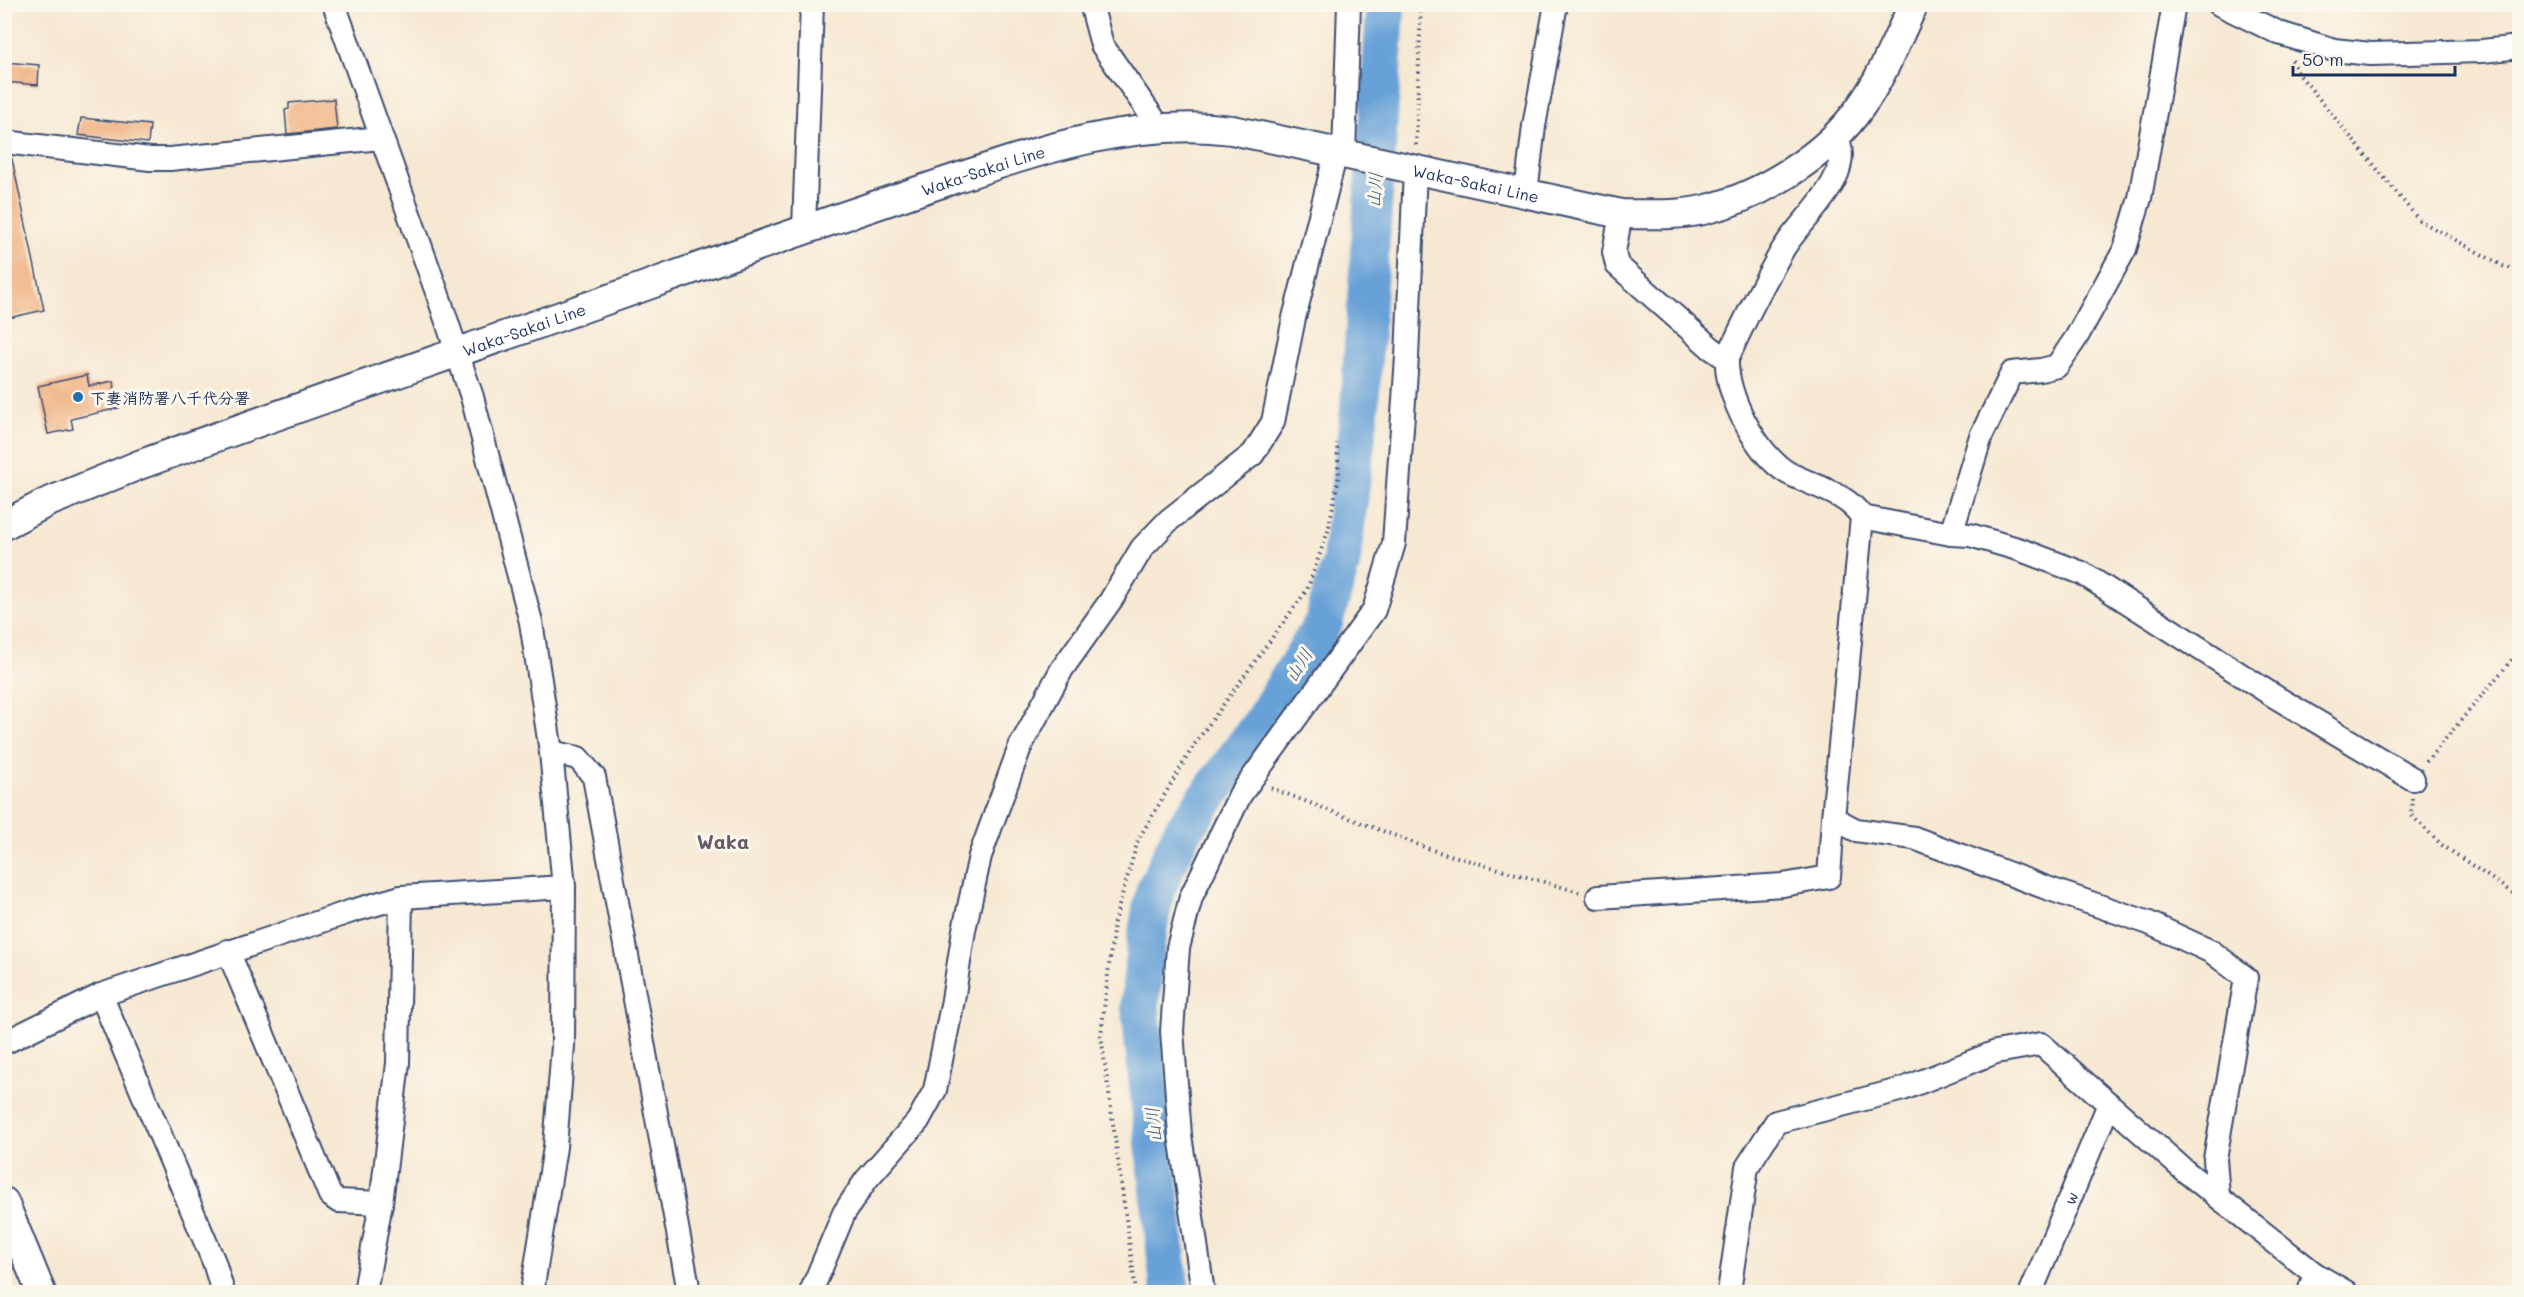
<svg xmlns="http://www.w3.org/2000/svg" width="2524" height="1297" viewBox="0 0 2524 1297" font-family="Mali,'Klee One',sans-serif">
  <style>
    .lines { fill: none; stroke-linecap: round; stroke-linejoin: round }
    .river { stroke: #68a1d7; stroke-width: 39 }
    .building { fill: #efaa77 }
    .minor-casing { stroke: #3c4b6f; stroke-width: 26 }
    .major-casing { stroke: #3c4b6f; stroke-width: 32 }
    .path { stroke: #3c4b6f; stroke-width: 4; stroke-dasharray: 1.5 4.5; stroke-linecap: butt }
    .minor { stroke: #fff; stroke-width: 22 }
    .major { stroke: #fff; stroke-width: 28 }
    .poi-dot { fill: #1f6fb2; stroke: #fbf7ec; stroke-width: 2 }
    .labels { text-anchor: middle; dominant-baseline: central; stroke-width: 6; stroke-linejoin: round; paint-order: stroke }
    .street-label { font-size: 16px; fill: #1b2f5e; stroke: #fbf7ec }
    .poi-label { font-size: 16px; font-weight: bold; fill: #1b2f5e; stroke: #fbf7ec; text-anchor: start }
    .water-label { font-size: 18px; font-style: italic; fill: #365788; stroke: #fbf7ec }
    .quarter-label { font-size: 20px; font-weight: bold; fill: #655a67; stroke: #fbf7ec }
  </style>
  <rect width="100%" height="100%" fill="#fbf7ec"/>
  <filter id="ink" filterUnits="userSpaceOnUse"><feTurbulence type="fractalNoise" baseFrequency=".0167" numOctaves="2"/><feDisplacementMap in="SourceGraphic" scale="12" xChannelSelector="R" yChannelSelector="G"/><feConvolveMatrix kernelMatrix="1 2 1 2 8 2 1 2 1" color-interpolation-filters="sRGB"/></filter>
  <filter id="wash" filterUnits="userSpaceOnUse"><feTurbulence type="fractalNoise" baseFrequency=".008" numOctaves="4" result="noise"/><feDisplacementMap in="SourceGraphic" scale="24" xChannelSelector="R" yChannelSelector="G"/><feGaussianBlur stdDeviation="1.35" result="paint"/><feColorMatrix in="noise" values="0 0 0 0 0 0 0 0 0 0 0 0 0 0 0 0 0 1.4 0 .05"/><feComposite in="paint" operator="in"/></filter>
  <g filter="url(#wash)">
    <rect width="100%" height="100%" fill="#f6e8d2"/>
    <g class="lines">
      <!-- river -->
      <polyline class="river" points="1170,1292 1140,1004 1146,940 1155,891 1182,832 1263,721 1323,624 1341,563 1359,414 1386,4"/>
    </g>
    <g id="blocks">
      <!-- building -->
      <g class="building">
        <polygon points="4,62 39,65 38,85 4,82"/>
        <polygon points="334,99 337,129 287,134 285,110 289,109 289,103"/>
        <polygon points="81,118 150,125 148,143 78,135"/>
        <polygon points="12,159 44,310 4,319 4,160"/>
        <polygon points="87,375 89,386 113,381 119,408 71,419 73,429 48,434 38,386"/>
      </g>
    </g>
  </g>
  <g filter="url(#ink)">
    <use href="#blocks" fill-opacity="0" stroke="#3c4b6f" stroke-width="1.5"/>
    <g class="lines">
      <!-- minor casing -->
      <g class="minor-casing">
        <g id="minor">
          <polyline points="334,4 439,298 472,397 531,622 551,752 564,887 563,1046 555,1147 532,1292"/>
          <polyline points="1091,4 1102,45 1160,128"/>
          <polyline points="2219,4 2279,33 2334,50 2371,54 2482,51 2520,47"/>
          <polyline points="4,142 150,159 170,159 381,138"/>
          <polyline points="1344,155 1349,4"/>
          <polyline points="1526,193 1534,126 1556,4"/>
          <path d="M1621,214L1614,252L1617,265L1711,348L1727,359C1743,323 1762,286 1782,251C1799,220 1858,177 1836,136"/>
          <polyline points="804,229 812,4"/>
          <path d="M1727,359C1725,394 1757,455 1788,473C1813,486 1847,493 1862,517L1833,818L1856,830L1914,838L2044,887L2149,923L2212,952L2246,978L2215,1159L2218,1196"/>
          <polyline points="1862,517 1951,534 1970,535 2021,550 2082,573 2274,696 2413,779"/>
          <polyline points="1951,534 1981,436 2012,373 2041,370 2057,366 2076,338 2125,249 2140,198 2174,4"/>
          <polyline points="551,752 578,758 594,777 689,1292"/>
          <polyline points="1598,897 1783,885 1829,877 1833,818"/>
          <polyline points="228,951 330,1195 338,1201 381,1203"/>
          <polyline points="101,995 214,1262 223,1292"/>
          <polyline points="4,1043 101,995 352,911 401,897 564,887"/>
          <polyline points="2315,1274 2346,1292"/>
          <polyline points="365,1292 381,1203 398,1063 401,897"/>
          <polyline points="811,1292 844,1213 866,1180 918,1121 935,1090 953,1000 964,930 980,856 1020,747 1062,669 1111,600 1142,548 1169,520 1253,454 1273,422 1294,318 1336,153"/>
          <polyline points="1203,1292 1180,1135 1172,1031 1178,948 1191,897 1240,795 1374,610 1394,543 1407,357 1415,170"/>
          <polyline points="1729,1292 1747,1167 1776,1122 1903,1089 1996,1052 2041,1044 2185,1171 2315,1274 2309,1292"/>
          <path id="s1" d="M2031,1292L2109,1104"/>
        </g>
      </g>
      <!-- major casing -->
      <g class="major-casing">
        <g id="major">
          <path id="s2" d="M4,525L46,503L139,465C309,403 481,345 651,284C740,252 829,221 918,191C1018,158 1125,116 1232,130L1621,214C1648,214 1677,216 1703,210C1760,197 1828,155 1861,106C1883,76 1897,38 1914,4"/>
          <polyline points="4,1202 41,1292"/>
        </g>
      </g>
      <!-- path -->
      <g class="path">
        <polyline points="2292,60 2298,73 2419,220 2503,266 2520,272"/>
        <polyline points="1416,145 1421,4"/>
        <polyline points="2426,762 2520,650"/>
        <polyline points="1271,788 1432,850 1579,892"/>
        <polyline points="2412,798 2411,815 2442,845 2520,898"/>
        <polyline points="1136,1292 1101,1035 1114,923 1138,840 1194,745 1307,590 1328,531 1339,476 1337,443"/>
      </g>
      <!-- minor -->
      <use href="#minor" class="minor"/>
      <!-- major -->
      <use href="#major" class="major"/>
    </g>
  </g>
  <!-- markers -->
  <circle class="poi-dot" cx="78" cy="397" r="6"/>
  <g class="labels">
    <!-- street labels -->
    <g class="street-label">
      <text stroke="none"><textPath href="#s2" startOffset="1042">Waka-Sakai Line</textPath></text>
      <text stroke="none"><textPath href="#s2" startOffset="1546">Waka-Sakai Line</textPath></text>
      <text stroke="none"><textPath href="#s2" startOffset="556">Waka-Sakai Line</textPath></text>
      <text stroke="none"><textPath href="#s1" startOffset="102">w</textPath></text>
    </g>
    <!-- poi labels -->
    <g class="poi-label">
      <text x="90" y="397">下妻消防署八千代分署</text>
    </g>
    <!-- water labels -->
    <g class="water-label">
      <text transform="translate(1374 190) rotate(-86)">山川</text>
      <text transform="translate(1298 665) rotate(-58)">山川</text>
      <text transform="translate(1153 1125) rotate(-96)">山川</text>
    </g>
    <!-- quarter labels -->
    <g class="quarter-label">
      <text x="723" y="841">Waka</text>
    </g>
  </g>
  <!-- margin -->
  <rect width="2524" height="1297" fill="none" stroke="#fbf7ec" stroke-width="24"/>
  <!-- scale -->
  <path d="M2293 66v9h162v-9" fill="none" stroke="#1b2f5e" stroke-width="3"/>
  <text x="2302" y="66" font-size="18" fill="#1b2f5e" stroke="#fbf7ec" stroke-width="4.5" paint-order="stroke">50 m</text>
</svg>
